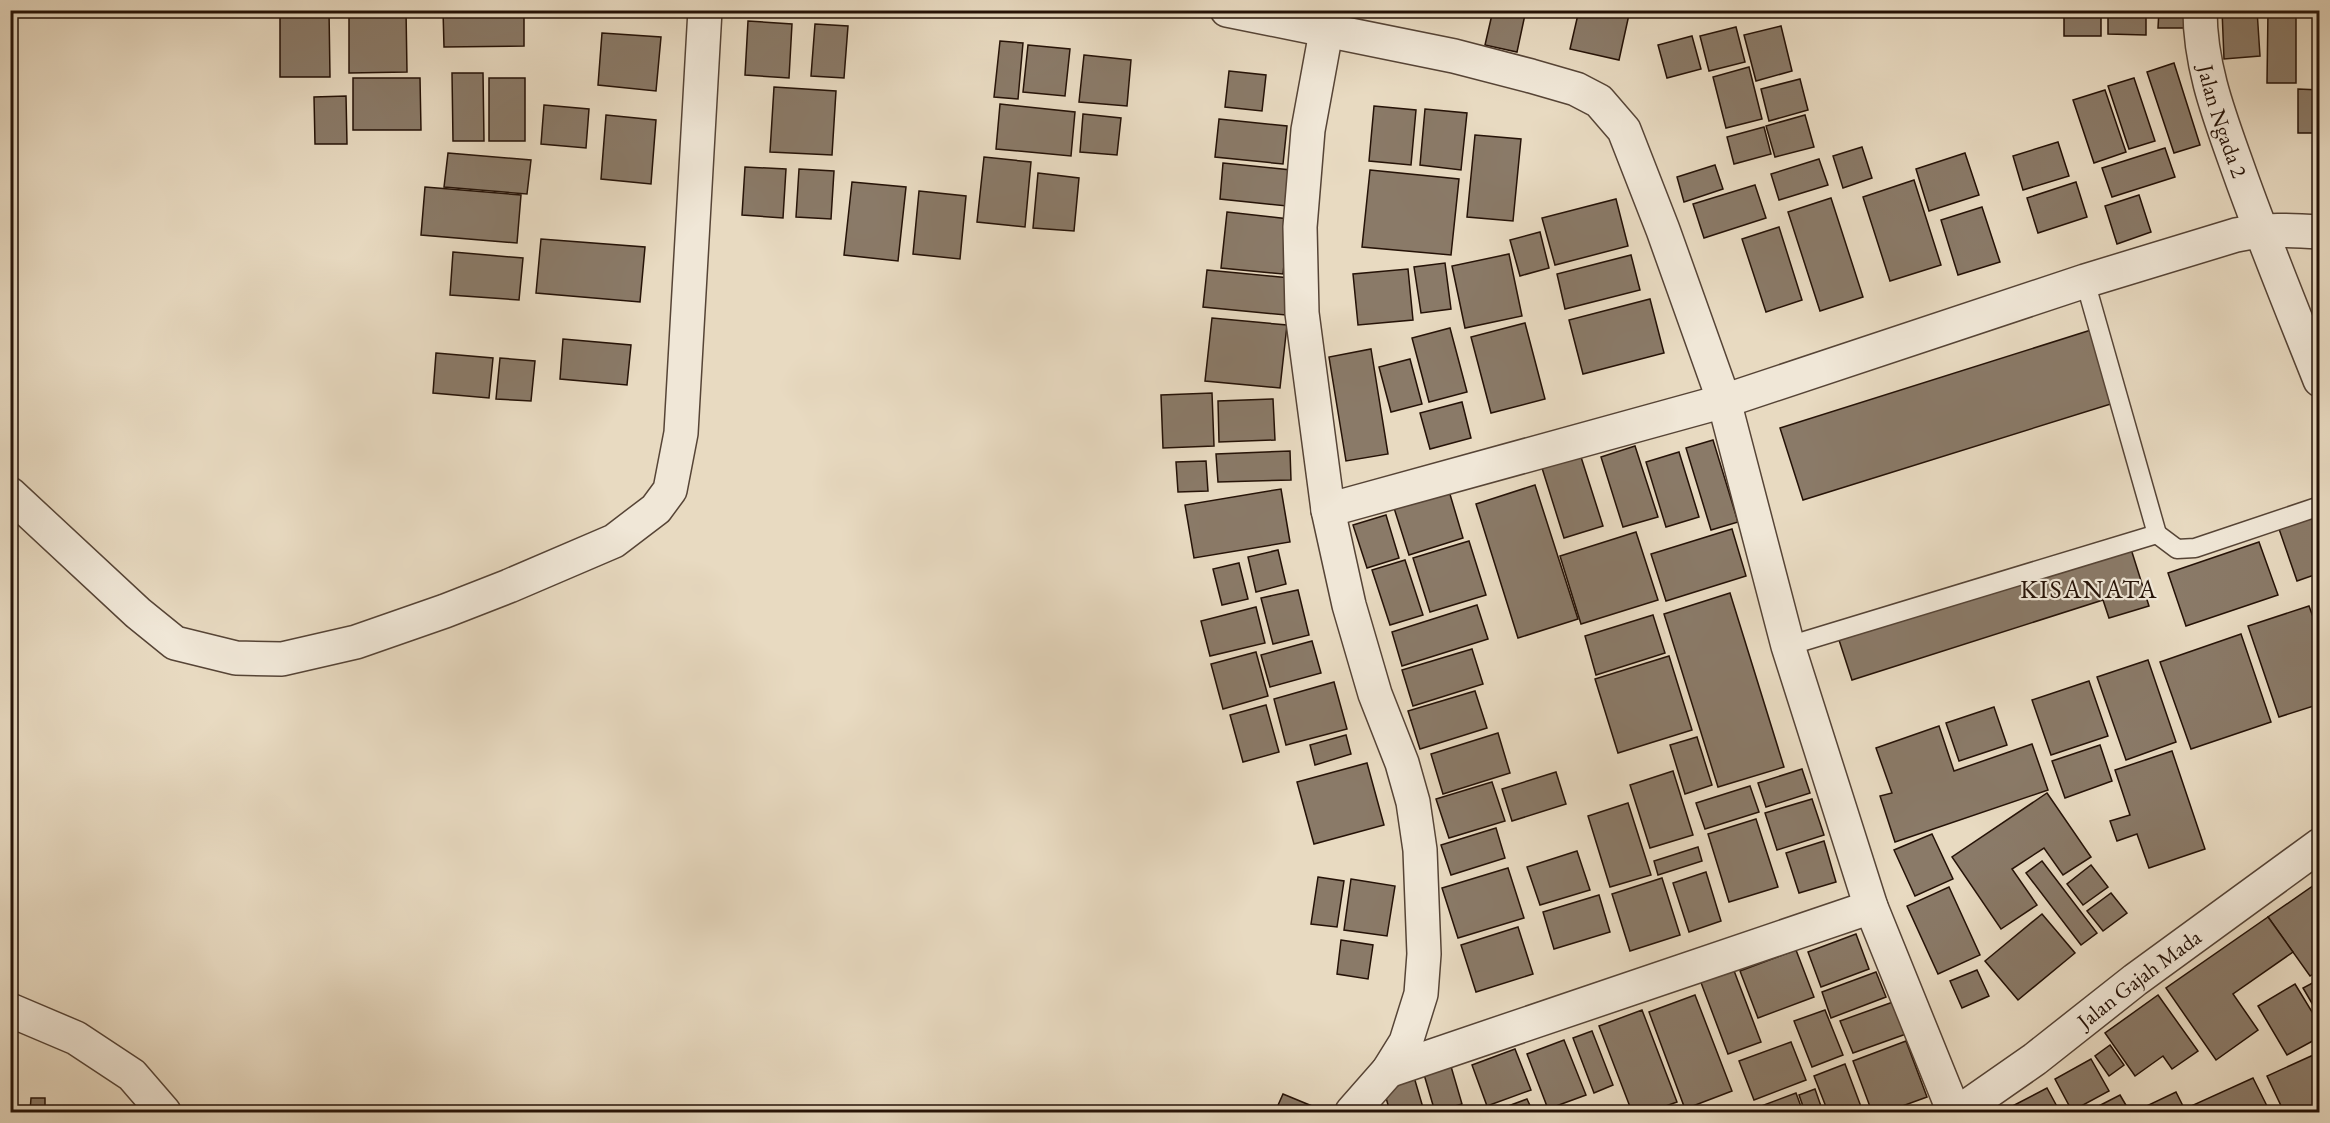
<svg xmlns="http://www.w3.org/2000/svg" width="2330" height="1123" viewBox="0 0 2330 1123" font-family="'EB Garamond',serif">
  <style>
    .building { fill: #8a7a68; stroke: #251207; stroke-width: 1.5 }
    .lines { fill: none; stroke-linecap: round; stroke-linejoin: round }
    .service-casing { stroke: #564436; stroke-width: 21 }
    .minor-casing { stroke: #564436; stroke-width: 36 }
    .tertiary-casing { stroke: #564436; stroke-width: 36 }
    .service { stroke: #f0e7d7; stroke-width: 18 }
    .minor { stroke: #f0e7d7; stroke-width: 33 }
    .tertiary { stroke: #f0e7d7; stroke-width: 33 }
    .labels { text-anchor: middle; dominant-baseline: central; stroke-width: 4.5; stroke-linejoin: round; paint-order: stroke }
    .street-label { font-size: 22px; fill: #251207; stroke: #f0e7d7 }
    .quarter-label { font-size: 26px; letter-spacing: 1.5px; fill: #251207; stroke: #f0e7d7 }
  </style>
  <rect width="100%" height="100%" fill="#e8dac1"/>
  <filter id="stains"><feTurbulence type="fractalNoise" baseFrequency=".00333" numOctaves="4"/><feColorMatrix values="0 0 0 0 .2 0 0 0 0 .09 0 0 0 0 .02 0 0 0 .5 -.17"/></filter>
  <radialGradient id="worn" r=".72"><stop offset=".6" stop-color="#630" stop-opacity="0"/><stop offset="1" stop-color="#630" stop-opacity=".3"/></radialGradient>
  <!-- building -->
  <g class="building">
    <polygon points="280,10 329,10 330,77 280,77"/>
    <polygon points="349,10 406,10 407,72 349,73"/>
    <polygon points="443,10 524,10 524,46 444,47"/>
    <polygon points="1493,10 1526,10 1517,52 1485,45"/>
    <polygon points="1579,10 1630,10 1619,60 1570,49"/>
    <rect x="2064" y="10" width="37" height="26"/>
    <polygon points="2108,10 2146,10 2146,35 2108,34"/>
    <polygon points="2159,10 2185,10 2185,28 2158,28"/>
    <polygon points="2222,10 2257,10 2260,56 2224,59"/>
    <polygon points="2268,10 2296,10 2296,83 2267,83"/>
    <polygon points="748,21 792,24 789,78 745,75"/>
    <polygon points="815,24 848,26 844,78 811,76"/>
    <polygon points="1781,26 1792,71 1756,81 1744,35"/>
    <polygon points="1736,27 1745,62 1709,71 1700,36"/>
    <polygon points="602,33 661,37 656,91 598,85"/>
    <polygon points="1692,36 1701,69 1667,78 1658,45"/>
    <polygon points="1000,41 1023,43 1018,99 994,97"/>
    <polygon points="1028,45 1070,49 1065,96 1023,92"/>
    <polygon points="1084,55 1131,60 1127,106 1079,102"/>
    <polygon points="2174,63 2200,145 2174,153 2147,72"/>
    <polygon points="1749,67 1762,119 1726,128 1713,77"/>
    <polygon points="1229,71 1266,75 1262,111 1225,107"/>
    <polygon points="452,73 483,73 484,141 453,141"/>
    <polygon points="353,78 420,78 421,130 353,130"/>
    <rect x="489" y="78" width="36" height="63"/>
    <polygon points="2134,78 2155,141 2129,149 2108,86"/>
    <polygon points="1800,79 1808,110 1769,121 1761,89"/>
    <polygon points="774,87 836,91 832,155 770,152"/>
    <polygon points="2298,89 2320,90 2320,133 2298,133"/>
    <polygon points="2105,90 2126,152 2094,163 2073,100"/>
    <polygon points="346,96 347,144 315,144 314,97"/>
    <polygon points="1000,104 1075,112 1071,156 996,149"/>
    <polygon points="544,105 589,109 586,148 541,144"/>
    <polygon points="1374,106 1416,110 1411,165 1369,161"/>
    <polygon points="1425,109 1467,113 1461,170 1420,165"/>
    <polygon points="1083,114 1121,118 1117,155 1080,152"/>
    <polygon points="606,115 656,120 651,184 601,179"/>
    <polygon points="1805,115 1814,147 1775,157 1766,126"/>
    <polygon points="1219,119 1287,126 1283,164 1215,157"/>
    <polygon points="1764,127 1771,154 1734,164 1727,137"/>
    <polygon points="1475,135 1521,139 1513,221 1467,217"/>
    <polygon points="2058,142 2069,176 2023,190 2013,156"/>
    <polygon points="1862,147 1872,178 1843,188 1833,156"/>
    <polygon points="2165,148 2175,177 2112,197 2102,168"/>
    <polygon points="448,153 531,160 527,194 444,187"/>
    <polygon points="1965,153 1979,195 1929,211 1916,169"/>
    <polygon points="984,157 1031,162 1025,227 977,222"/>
    <polygon points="1819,159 1828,185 1779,200 1771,174"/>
    <polygon points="1223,163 1291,170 1287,206 1220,199"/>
    <polygon points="1715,165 1723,189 1684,202 1677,177"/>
    <polygon points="745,167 786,169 783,218 742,215"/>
    <polygon points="799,169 834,171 831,219 796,217"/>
    <polygon points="1370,170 1459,179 1451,255 1362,247"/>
    <polygon points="1038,173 1079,178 1074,231 1033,228"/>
    <polygon points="1914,180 1941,265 1890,281 1863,197"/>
    <polygon points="852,182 906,187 898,261 844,255"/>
    <polygon points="2076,182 2087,217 2038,233 2027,198"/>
    <polygon points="1755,185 1766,218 1704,238 1693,204"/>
    <polygon points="425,187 521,195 517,243 421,235"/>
    <polygon points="919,191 966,196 960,259 913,254"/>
    <polygon points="2139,195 2151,232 2117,244 2105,206"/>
    <polygon points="1831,198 1863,297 1820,311 1788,212"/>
    <polygon points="1616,199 1628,246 1555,265 1542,218"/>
    <polygon points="1982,207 2000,262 1958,275 1941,220"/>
    <polygon points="1227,212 1289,219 1283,274 1221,268"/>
    <polygon points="1779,227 1802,300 1766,312 1742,239"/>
    <polygon points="1540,232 1549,268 1520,276 1510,240"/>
    <polygon points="541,239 645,247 640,302 536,293"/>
    <polygon points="453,252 523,258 519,300 450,295"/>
    <polygon points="1509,254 1522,316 1465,328 1452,266"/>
    <polygon points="1631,255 1640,290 1565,309 1557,274"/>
    <polygon points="1445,263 1451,309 1421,313 1414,267"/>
    <polygon points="1408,269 1413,320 1358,325 1353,274"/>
    <polygon points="1207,270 1290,278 1286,315 1203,307"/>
    <polygon points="1650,299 1664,353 1583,374 1569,320"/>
    <polygon points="1212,318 1287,325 1280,388 1205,381"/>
    <polygon points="1525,323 1545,399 1491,413 1471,337"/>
    <polygon points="1450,328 1467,392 1429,402 1412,338"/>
    <polygon points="2091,330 2114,403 1803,500 1780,428"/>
    <polygon points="563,339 631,345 627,385 560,379"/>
    <polygon points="1371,349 1388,454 1346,461 1329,357"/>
    <polygon points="436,353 493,358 489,398 433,393"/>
    <polygon points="500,358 535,361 531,401 496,399"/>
    <polygon points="1410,359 1422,404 1391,412 1379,367"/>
    <polygon points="1212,393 1214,446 1163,448 1161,395"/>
    <polygon points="1273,399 1275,440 1219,442 1218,401"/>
    <polygon points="1462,402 1471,438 1430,449 1420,413"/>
    <polygon points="1713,440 1738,522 1711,530 1686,448"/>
    <polygon points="1635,446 1658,517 1623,527 1601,457"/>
    <polygon points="1290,451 1291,480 1218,482 1216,454"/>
    <polygon points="1679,452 1699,517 1666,527 1646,462"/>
    <polygon points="1581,457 1603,526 1564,538 1542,468"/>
    <polygon points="1206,461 1208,491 1178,492 1176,462"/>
    <polygon points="1535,485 1578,619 1518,638 1476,504"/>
    <polygon points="1281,489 1290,542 1194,558 1185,505"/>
    <polygon points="1449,491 1463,538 1409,555 1394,508"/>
    <polygon points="2320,512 2320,573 2297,581 2278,526"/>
    <polygon points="1386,515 1399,558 1367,568 1353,525"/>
    <polygon points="1732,529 1746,576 1666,601 1651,554"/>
    <polygon points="1636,532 1658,600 1581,624 1560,556"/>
    <polygon points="1469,541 1486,595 1430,612 1413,558"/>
    <polygon points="2259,542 2278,595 2186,626 2168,573"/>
    <polygon points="2131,549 2149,606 2109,618 2103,600 1852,680 1839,640"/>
    <polygon points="1278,550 1286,584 1256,592 1248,557"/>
    <polygon points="1405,560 1423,615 1390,625 1372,570"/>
    <polygon points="1239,563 1248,599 1222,605 1213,569"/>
    <polygon points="1298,590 1309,635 1273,644 1261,598"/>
    <polygon points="1730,593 1784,767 1718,787 1664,614"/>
    <polygon points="1477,605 1488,639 1402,666 1392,632"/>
    <polygon points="2309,606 2320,636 2320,704 2279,717 2248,626"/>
    <polygon points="1256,607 1265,643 1210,656 1201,621"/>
    <polygon points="1653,615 1665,653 1596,675 1585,636"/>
    <polygon points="2241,634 2271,722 2191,749 2160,662"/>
    <polygon points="1312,641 1321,673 1270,687 1261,655"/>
    <polygon points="1472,649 1483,684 1413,706 1402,670"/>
    <polygon points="1256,652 1268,696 1223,709 1211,664"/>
    <polygon points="1669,656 1692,730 1618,753 1595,679"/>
    <polygon points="2148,660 2176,742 2126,760 2097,677"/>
    <polygon points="2089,681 2108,736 2051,755 2032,700"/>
    <polygon points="1334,682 1347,729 1286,745 1274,699"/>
    <polygon points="1475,691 1487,728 1420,749 1408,711"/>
    <polygon points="1266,705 1279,752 1243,762 1230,715"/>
    <polygon points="1994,707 2007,745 1959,761 1946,723"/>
    <polygon points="1939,726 1954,771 2032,744 2048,790 1895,842 1880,796 1892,793 1876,748"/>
    <polygon points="1498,733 1510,773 1443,794 1431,754"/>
    <polygon points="1346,735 1351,754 1315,765 1310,745"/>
    <polygon points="1697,737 1712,785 1685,794 1670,745"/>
    <polygon points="2100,745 2112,781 2065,798 2052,761"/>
    <polygon points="2172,751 2205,849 2149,868 2137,834 2117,841 2110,821 2130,815 2115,770"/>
    <polygon points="1367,763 1384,825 1314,844 1297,782"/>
    <polygon points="1802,769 1810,793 1766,807 1758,783"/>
    <polygon points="1673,771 1693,835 1650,848 1630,785"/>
    <polygon points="1556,772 1566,804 1512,821 1502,789"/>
    <polygon points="1492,782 1505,821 1449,838 1436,799"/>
    <polygon points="1750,786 1759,812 1705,829 1696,803"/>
    <polygon points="2047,793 2091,857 2063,875 2044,848 2012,869 2037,905 2001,929 1952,857"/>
    <polygon points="1812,799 1824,835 1777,850 1765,813"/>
    <polygon points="1628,803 1651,875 1610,887 1588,816"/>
    <polygon points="1756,819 1778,887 1729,902 1708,834"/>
    <polygon points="1496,828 1505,858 1451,875 1441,845"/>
    <polygon points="1932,834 1953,879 1915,896 1894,850"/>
    <polygon points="1824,841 1836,882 1799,893 1786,853"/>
    <polygon points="1698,847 1702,861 1658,875 1654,861"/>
    <polygon points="1577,851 1590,890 1540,905 1527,867"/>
    <polygon points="2042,861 2097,933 2081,945 2026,873"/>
    <polygon points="2091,865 2108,887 2083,905 2067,884"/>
    <polygon points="1508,868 1524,918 1458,938 1442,888"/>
    <polygon points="1706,872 1721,921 1689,932 1673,883"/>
    <polygon points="1318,877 1344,881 1337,927 1311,924"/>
    <polygon points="1662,878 1680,935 1630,951 1612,894"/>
    <polygon points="1351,879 1395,886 1387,936 1344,930"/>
    <polygon points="2320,881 2320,969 2310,976 2268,917"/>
    <polygon points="1949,887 1980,955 1938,974 1907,906"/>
    <polygon points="2111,893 2127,913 2103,931 2087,911"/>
    <polygon points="1599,895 1610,932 1554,949 1543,912"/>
    <polygon points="2042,914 2075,953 2018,1000 1985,961"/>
    <polygon points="2268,917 2293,952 2233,994 2258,1030 2216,1060 2166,988"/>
    <polygon points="1518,927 1533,974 1476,992 1461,945"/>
    <polygon points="1856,934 1869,969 1821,987 1808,952"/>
    <polygon points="1341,940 1373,945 1368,979 1337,974"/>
    <polygon points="1796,950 1814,997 1758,1018 1740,971"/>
    <polygon points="1733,968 1761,1042 1728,1054 1700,980"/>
    <polygon points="1977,970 1989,996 1962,1008 1950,981"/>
    <polygon points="1876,972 1886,997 1831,1018 1822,992"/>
    <polygon points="2320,979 2320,1017 2303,988"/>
    <polygon points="2295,984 2320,1025 2320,1037 2287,1055 2258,1006"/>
    <polygon points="1695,995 1732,1091 1685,1109 1649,1012"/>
    <polygon points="2158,995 2198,1051 2172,1069 2163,1056 2135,1076 2105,1033"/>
    <polygon points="1893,1002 1906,1034 1853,1053 1840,1021"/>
    <polygon points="1642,1010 1677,1102 1649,1112 1632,1112 1599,1026"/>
    <polygon points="1825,1010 1843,1055 1812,1067 1794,1021"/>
    <polygon points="1592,1031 1613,1085 1594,1093 1573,1038"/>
    <polygon points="1564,1040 1586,1095 1548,1109 1527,1054"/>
    <polygon points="1906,1041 1927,1097 1886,1112 1872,1112 1853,1061"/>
    <polygon points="1791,1042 1806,1080 1754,1100 1739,1061"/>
    <polygon points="2110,1045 2124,1065 2109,1076 2095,1056"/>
    <polygon points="1515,1049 1531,1090 1487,1106 1472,1065"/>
    <polygon points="2320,1052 2320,1106 2306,1112 2284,1112 2267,1076"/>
    <polygon points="2091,1059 2109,1091 2072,1111 2055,1079"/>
    <polygon points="1450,1063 1462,1104 1435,1112 1423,1071"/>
    <polygon points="1845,1064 1863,1112 1828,1112 1814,1076"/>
    <polygon points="1414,1077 1424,1111 1390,1112 1383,1087"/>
    <polygon points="2253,1078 2270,1112 2194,1112 2191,1106"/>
    <polygon points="2047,1088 2060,1112 2001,1112"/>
    <polygon points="1815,1089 1823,1112 1805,1112 1799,1095"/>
    <polygon points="2176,1092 2186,1112 2139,1112 2138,1110"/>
    <polygon points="1796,1093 1803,1112 1755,1112 1753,1109"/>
    <polygon points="1283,1094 1312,1106 1309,1112 1275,1112"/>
    <polygon points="2120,1095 2130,1112 2087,1112"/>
    <polygon points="31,1098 45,1098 45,1112 30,1112"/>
    <polygon points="1527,1099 1533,1112 1492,1112"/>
    <polygon points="50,1107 94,1109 94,1112 50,1112"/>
  </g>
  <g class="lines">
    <!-- service casing -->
    <g class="service-casing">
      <g id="service">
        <polyline points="2085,281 2157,534"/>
        <polyline points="1788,646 2157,534 2177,549 2195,548 2320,506"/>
      </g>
    </g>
    <!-- minor casing -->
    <g class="minor-casing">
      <g id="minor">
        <polyline points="10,494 138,613 175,643 236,658 282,659 356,642 445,611 509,586 614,541 656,509 670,490 681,433 705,10"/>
        <path d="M1328,510L1724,401L2085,281L2236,235C2265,229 2290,230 2320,232"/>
        <polyline points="10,1010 76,1038 132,1075 164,1112"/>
        <polyline points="1388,1071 1871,907"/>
      </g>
    </g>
    <!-- tertiary casing -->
    <g class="tertiary-casing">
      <g id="tertiary">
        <polyline points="1227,10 1454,56 1531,76 1576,89 1599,101 1624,130 1663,230 1724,401 1788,646 1871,907 1954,1112"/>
        <polyline points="1330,10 1308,130 1300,227 1302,313 1328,510 1349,605 1375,694 1402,763 1413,802 1420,850 1424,954 1421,994 1406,1042 1388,1071 1352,1112"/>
        <path id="s1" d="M2200,10C2200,69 2221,120 2240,174C2265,244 2293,312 2320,380"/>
        <path id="s2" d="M1959,1112L2035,1059L2135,980L2320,845"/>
      </g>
    </g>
    <!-- service -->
    <use href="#service" class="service"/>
    <!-- minor -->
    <use href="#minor" class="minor"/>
    <!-- tertiary -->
    <use href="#tertiary" class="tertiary"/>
  </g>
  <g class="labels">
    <!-- street labels -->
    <g class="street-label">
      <text stroke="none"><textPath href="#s1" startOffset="114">Jalan Ngada 2</textPath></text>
      <text stroke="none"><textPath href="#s2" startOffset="224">Jalan Gajah Mada</textPath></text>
    </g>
    <!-- quarter labels -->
    <g class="quarter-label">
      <text x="2089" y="589">KISANATA</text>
    </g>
  </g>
  <!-- margin -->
  <rect width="2330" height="1123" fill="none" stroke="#e8dac1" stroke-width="36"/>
  <rect x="12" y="12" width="2306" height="1099" fill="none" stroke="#251207" stroke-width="3"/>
  <rect x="18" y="18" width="2294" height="1087" fill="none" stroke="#251207" stroke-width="1.5"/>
  <rect width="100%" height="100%" filter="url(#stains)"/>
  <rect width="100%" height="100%" fill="url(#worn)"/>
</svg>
